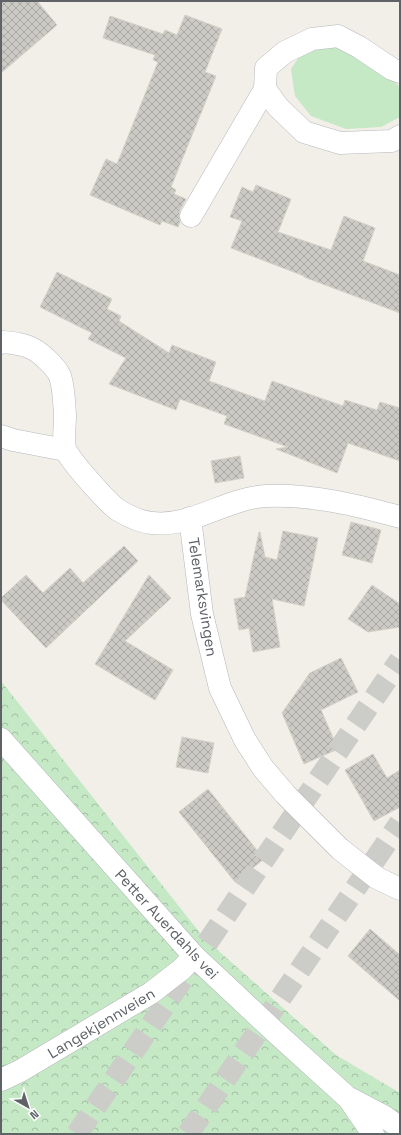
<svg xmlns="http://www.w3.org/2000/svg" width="401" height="1135" viewBox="0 0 401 1135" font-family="'Space Grotesk',sans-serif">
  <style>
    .forest { fill: url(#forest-crowns) }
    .park { fill: #c5e8c5 }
    .building { fill: url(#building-cross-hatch); stroke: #d6d1c6 }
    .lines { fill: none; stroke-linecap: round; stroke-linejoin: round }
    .highway-tunnel { stroke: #ccccc8; stroke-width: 22; stroke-dasharray: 22 11; stroke-linecap: butt }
    .street-casing { stroke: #b5b8bc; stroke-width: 23 }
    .secondary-casing { stroke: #b6babf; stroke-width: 23 }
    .street { stroke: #fff; stroke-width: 22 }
    .secondary { stroke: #fff; stroke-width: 22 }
    .labels { text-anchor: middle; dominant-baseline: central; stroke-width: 3.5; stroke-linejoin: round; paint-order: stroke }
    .street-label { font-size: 15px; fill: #5f6368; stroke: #fff }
  </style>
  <defs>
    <pattern id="forest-crowns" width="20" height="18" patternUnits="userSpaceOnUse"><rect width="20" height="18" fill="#c5e8c5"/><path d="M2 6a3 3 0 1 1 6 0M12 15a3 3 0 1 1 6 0" fill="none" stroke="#a3c0a4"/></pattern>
    <pattern id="building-cross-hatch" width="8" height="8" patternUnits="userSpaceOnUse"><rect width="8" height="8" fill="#cccac5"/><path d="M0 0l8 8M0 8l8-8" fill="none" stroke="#a9a8a4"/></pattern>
  </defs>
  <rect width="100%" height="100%" fill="#f1efe8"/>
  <!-- forest -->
  <polygon class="forest" points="1,681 204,938 336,1055 400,1093 400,1134 1,1134"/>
  <!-- park -->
  <polygon class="park" points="338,44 382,71 399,86 400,117 381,127 346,129 311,116 295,96 291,69 303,51"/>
  <!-- building -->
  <g class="building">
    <polygon points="1,1 37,1 57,25 1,73"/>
    <polygon points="185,15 222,29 205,72 216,76 171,187 176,190 174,194 186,199 180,210 179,216 180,222 178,227 162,221 160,225 90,195 106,159 117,164 158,62 153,60 155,55 103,38 110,16 163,34 165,30 177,35"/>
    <polygon points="256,185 291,199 278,232 331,250 344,216 375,228 363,261 400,275 400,313 304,277 304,276 231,248 242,221 230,217 242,187 253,192"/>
    <polygon points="57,272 112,299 107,309 121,316 119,321 169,353 172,345 216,362 209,381 265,401 272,381 343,406 345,400 377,410 380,402 400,408 400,461 348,443 337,473 276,449 288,447 224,424 227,416 180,399 176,410 109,384 126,358 88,339 92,333 40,307"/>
    <polygon points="240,456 244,478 215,483 211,461"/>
    <polygon points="351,522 381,530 372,563 342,555"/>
    <polygon points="283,531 318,538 304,606 272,599 280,647 253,652 249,628 239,630 234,599 245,597 259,532 260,532 265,557 277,560"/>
    <polygon points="124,546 138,561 46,648 1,600 1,598 26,575 43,593 70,568 83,583"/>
    <polygon points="149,575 171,598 125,641 173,670 155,700 95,664"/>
    <polygon points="372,585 400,604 400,627 368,632 348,619"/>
    <polygon points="341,658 358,692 321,710 338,749 304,764 282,713 310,673"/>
    <polygon points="182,737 214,743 208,773 176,767"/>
    <polygon points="373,754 387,778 400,770 400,807 374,821 345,770"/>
    <polygon points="208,789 264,859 235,882 179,812"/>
    <polygon points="370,929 400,955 400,1001 348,956"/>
  </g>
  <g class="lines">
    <!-- highway-tunnel -->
    <g class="highway-tunnel">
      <polyline points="77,1134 400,660"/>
      <polyline points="188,1134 400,823"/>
    </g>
    <!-- street casing -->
    <g class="street-casing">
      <g id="street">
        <polyline points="400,72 392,69 359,47 338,36 312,39 285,52 266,68 265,89 278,107 304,132 340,143 392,141 400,136"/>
        <polyline points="191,216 265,89"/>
        <path d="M1,343L3,342C13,343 24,344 33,349C41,353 56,367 60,376C64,388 64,402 65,415C65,426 63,438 65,448C67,458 109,504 118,510C128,516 140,522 152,523C190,528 227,498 266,496C312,494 356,505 400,517"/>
        <polyline points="1,436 13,440 65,450"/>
        <polyline points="190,518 202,614 220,688 245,740 263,768 286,795 340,849 377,878 400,889"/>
        <polyline points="1,1080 20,1071 151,993 182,969 194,956"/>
      </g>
    </g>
    <!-- secondary casing -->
    <g class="secondary-casing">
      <g id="secondary">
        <polyline points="1,739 194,956 273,1030 347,1097 385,1117 400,1128"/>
        <polyline points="349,1099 373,1134"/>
      </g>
    </g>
    <!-- street -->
    <use href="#street" class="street"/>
    <!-- secondary -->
    <use href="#secondary" class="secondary"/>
  </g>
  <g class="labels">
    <!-- street labels -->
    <g class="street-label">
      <text transform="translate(203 597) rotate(81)">Telemarksvingen</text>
      <text transform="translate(167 924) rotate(47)">Petter Auerdahls vei</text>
      <text transform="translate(101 1023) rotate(-31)">Langekjennveien</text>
    </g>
  </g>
  <!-- border -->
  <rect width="401" height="1135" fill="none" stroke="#5f6368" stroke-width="4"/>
  <!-- north arrow -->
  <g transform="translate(28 1107) rotate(141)" stroke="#ffffff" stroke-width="3" paint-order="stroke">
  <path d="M0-3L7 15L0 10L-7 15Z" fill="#5f6368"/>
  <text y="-6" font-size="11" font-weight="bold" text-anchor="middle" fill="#5f6368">N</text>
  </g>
</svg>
